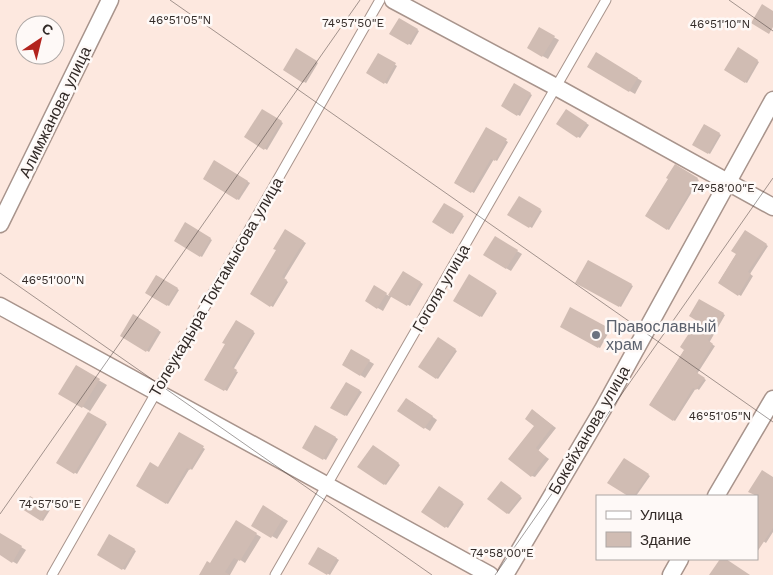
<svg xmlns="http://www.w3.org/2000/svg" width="773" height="575" viewBox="0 0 773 575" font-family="'Work Sans',sans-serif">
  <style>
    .shadow { fill: #0003 }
    .building { fill: #d0bcb3 }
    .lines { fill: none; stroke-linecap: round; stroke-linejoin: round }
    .lane-casing { stroke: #a8948c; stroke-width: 11 }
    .street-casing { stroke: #a8948c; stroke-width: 19 }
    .lane { stroke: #fff; stroke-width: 9 }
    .street { stroke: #fff; stroke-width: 16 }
    .ticks { fill: none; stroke: #322a27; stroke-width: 1; stroke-opacity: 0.45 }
    .worship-dot { fill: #6b7280; stroke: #fef9f7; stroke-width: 2 }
    .labels { text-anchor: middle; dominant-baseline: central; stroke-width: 5; stroke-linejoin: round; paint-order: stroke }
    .street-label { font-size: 16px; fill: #322a27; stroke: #fef9f7 }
    .worship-label { font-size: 16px; fill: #5b616d; stroke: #fef9f7; text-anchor: start }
    .ticks-label { font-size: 12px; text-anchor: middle; fill: #322a27; stroke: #fef9f7; stroke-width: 5; stroke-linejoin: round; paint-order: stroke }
  </style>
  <rect width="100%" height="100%" fill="#fde8df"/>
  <!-- shadow -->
  <g class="shadow">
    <polygon points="399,19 419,31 411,45 391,33"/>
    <polygon points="539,29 559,40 548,59 528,48"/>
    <polygon points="738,49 759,62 747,83 726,70"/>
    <polygon points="297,50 318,63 306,83 284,70"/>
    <polygon points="596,54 642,81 635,94 588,67"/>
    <polygon points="379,55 397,66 387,84 368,72"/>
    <polygon points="515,85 532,95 520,116 502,106"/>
    <polygon points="262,111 283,123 267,150 246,137"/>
    <polygon points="566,111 589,125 580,138 558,124"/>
    <polygon points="705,125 721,135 710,154 694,144"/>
    <polygon points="487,129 508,142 497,161 494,159 474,193 455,182"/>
    <polygon points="215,162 250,183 239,200 204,179"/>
    <polygon points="675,166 699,180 669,230 647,215 670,179"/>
    <polygon points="519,198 542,211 532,228 509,214"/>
    <polygon points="444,205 464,216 453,234 434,222"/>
    <polygon points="186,224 212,240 202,257 176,240"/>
    <polygon points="285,231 306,243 284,279 288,282 273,307 251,294 278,250"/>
    <polygon points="745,232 768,246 750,274 753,276 741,296 719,282 737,253"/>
    <polygon points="495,238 522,254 511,271 485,255"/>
    <polygon points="588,261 633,286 621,307 577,282"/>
    <polygon points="403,272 423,284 410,306 392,295 383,311 366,301 375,287 389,296"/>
    <polygon points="157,276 179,290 169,306 147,292"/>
    <polygon points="469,276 497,293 482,317 454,301"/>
    <polygon points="700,301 725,315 709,343 715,346 697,374 706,380 699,390 696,388 675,421 650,405 685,349 699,321"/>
    <polygon points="571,309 610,330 600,348 561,326"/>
    <polygon points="134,316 161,332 149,352 121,335"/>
    <polygon points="236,322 255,333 233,370 238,372 227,391 206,379 227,344"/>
    <polygon points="438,339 457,351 438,379 420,367"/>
    <polygon points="351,350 374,364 365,378 343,364"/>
    <polygon points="76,367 107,385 89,413 107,424 77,474 58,462 90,411 60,393"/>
    <polygon points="346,383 362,392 347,416 332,407"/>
    <polygon points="412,402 437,420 430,431 399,411"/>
    <polygon points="535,412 556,428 538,451 549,459 535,477 532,476 536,426"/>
    <polygon points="316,427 338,439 326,460 304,447"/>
    <polygon points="179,433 205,449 192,470 190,468 168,504 138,486 159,468"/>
    <polygon points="373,446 400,465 386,485 359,467"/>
    <polygon points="624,460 650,476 636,496 630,496 609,483"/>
    <polygon points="773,478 773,532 766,543 757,537 757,496 753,496"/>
    <polygon points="503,484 522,498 509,514 507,513"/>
    <polygon points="439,487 464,504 448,528 423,511"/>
    <polygon points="30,498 50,510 43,521 24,509"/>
    <polygon points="263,507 288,521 277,539 253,525"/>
    <polygon points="236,522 261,537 245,563 239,559 230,575 200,575 211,565"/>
    <polygon points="110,535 136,551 125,570 99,555"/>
    <polygon points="3,536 26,550 17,564 0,554 0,541"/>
    <polygon points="319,548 339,560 330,575 310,563"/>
  </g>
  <!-- building -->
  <g class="building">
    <polygon points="762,4 773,11 773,27 769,34 751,23"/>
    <polygon points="399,18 418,29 408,45 389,34"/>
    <polygon points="539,27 555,36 542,57 527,48"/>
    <polygon points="738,47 758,60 745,83 724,70"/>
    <polygon points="296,48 317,61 303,83 283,70"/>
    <polygon points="596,52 638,78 629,92 587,67"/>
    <polygon points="378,53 396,63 384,84 366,73"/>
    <polygon points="514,83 531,93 517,116 501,106"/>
    <polygon points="262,109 282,121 264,150 244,137"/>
    <polygon points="566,109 587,123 577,138 556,124"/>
    <polygon points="704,124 720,133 708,154 692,145"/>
    <polygon points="486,127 507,139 495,161 491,159 471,193 454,183"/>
    <polygon points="214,160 248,181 237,200 203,179"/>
    <polygon points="675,164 698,178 667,230 645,216 668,179 666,178"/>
    <polygon points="519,196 541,209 529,228 507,215"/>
    <polygon points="444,203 463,214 451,234 432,222"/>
    <polygon points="185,222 211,238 200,257 174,241"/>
    <polygon points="285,229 304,241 282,277 287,280 270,307 250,294 276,250 273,249"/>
    <polygon points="745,230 767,244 748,272 751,274 738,296 718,283 736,254 731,251"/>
    <polygon points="495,236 518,250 506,269 483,255"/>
    <polygon points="588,260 632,284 619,307 575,283"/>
    <polygon points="403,271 421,282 407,306 388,295"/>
    <polygon points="469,274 496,291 480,317 453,301"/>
    <polygon points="156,275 178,288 167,306 145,293"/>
    <polygon points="374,285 387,293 377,309 365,301"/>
    <polygon points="699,299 724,313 708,340 713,344 696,372 705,378 696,390 693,388 673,421 649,405 684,350 680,347 697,321 689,316"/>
    <polygon points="570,307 609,328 598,348 560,327"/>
    <polygon points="133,314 159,330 146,352 120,336"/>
    <polygon points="236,320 254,331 232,367 237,370 224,391 204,380 225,344 222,343"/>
    <polygon points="438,337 456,349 436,379 418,367"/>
    <polygon points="351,349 370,360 360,376 342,365"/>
    <polygon points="76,365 100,379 82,408 58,394"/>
    <polygon points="346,382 360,390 345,416 330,408"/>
    <polygon points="406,398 433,416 424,429 397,411"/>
    <polygon points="532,409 553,426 536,448 546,457 531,477 508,459 534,426 525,419"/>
    <polygon points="88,412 106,422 74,474 56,463"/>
    <polygon points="315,425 336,437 323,460 302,448"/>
    <polygon points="179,432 204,446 190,470 187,468 166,504 136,486 150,462 158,467"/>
    <polygon points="373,445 399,463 384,485 357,467"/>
    <polygon points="624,458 649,474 634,496 628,496 607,483"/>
    <polygon points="762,470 773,477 773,528 757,552 757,496 748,492"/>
    <polygon points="501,481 521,496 507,514 487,499"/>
    <polygon points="439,486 463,502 445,528 421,512"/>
    <polygon points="30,496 49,508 41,521 22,509"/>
    <polygon points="263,505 283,518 271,538 251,526"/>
    <polygon points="236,520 257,533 240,561 234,558 225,572 230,575 199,575 207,561 210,563"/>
    <polygon points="0,533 22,546 12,563 0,555"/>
    <polygon points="109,534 135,549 122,570 97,555"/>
    <polygon points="318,547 337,558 327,575 308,564"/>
    <polygon points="720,559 726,559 750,575 709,575"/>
  </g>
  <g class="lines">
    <!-- lane casing -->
    <g class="lane-casing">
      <g id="lane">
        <polyline points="52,575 380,0"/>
        <polyline points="275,575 606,0"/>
      </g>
    </g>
    <!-- street casing -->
    <g class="street-casing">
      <g id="street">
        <polyline points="393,0 556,87 773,207"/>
        <polyline points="0,224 110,0"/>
        <polyline points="0,306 490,575"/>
        <polyline points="716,496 773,399"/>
        <polyline points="505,575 603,409 773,100"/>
        <polyline points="671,575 680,559"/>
      </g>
    </g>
    <!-- lane -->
    <use href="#lane" class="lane"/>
    <!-- street -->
    <use href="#street" class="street"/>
  </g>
  <!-- ticks -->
  <path class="ticks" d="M170,0L773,422M729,0L773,31M0,273L432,575M0,514L360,0M495,575L773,178"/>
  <!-- markers -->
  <circle class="worship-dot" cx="596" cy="335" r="5"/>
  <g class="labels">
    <!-- street labels -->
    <g class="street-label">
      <text transform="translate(55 112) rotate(-64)">Алимжанова улица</text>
      <text transform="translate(216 287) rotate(-60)">Толеукадыра Токтамысова улица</text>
      <text transform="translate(441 288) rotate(-60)">Гоголя улица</text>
      <text transform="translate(589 430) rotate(-60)">Бокейханова улица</text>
    </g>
    <!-- worship labels -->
    <g class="worship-label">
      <text x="606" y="326">Православный<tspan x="606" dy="18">храм</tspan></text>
    </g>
  </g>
  <g class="ticks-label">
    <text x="180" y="24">46°51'05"N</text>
    <text x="353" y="27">74°57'50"E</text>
    <text x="720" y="28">46°51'10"N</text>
    <text x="723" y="192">74°58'00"E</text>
    <text x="53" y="284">46°51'00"N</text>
    <text x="720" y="420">46°51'05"N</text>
    <text x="50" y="508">74°57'50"E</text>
    <text x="502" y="557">74°58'00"E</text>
  </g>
  <!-- legend -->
  <rect x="596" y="495" width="162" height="65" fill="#fef9f7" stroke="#aca6a4"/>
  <rect x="606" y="511" width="25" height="8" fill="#ffffff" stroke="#aca6a4"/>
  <text x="640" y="520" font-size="15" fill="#322a27">Улица</text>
  <rect x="606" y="532" width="25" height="15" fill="#d0bcb3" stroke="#aca6a4"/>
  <text x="640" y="545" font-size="15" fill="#322a27">Здание</text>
  <!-- north arrow -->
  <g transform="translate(40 40) rotate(35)"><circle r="24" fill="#fef9f7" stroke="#aca6a4"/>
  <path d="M0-4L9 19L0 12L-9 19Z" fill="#b3241e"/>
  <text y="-8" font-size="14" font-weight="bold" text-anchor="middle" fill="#322a27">С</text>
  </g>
</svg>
